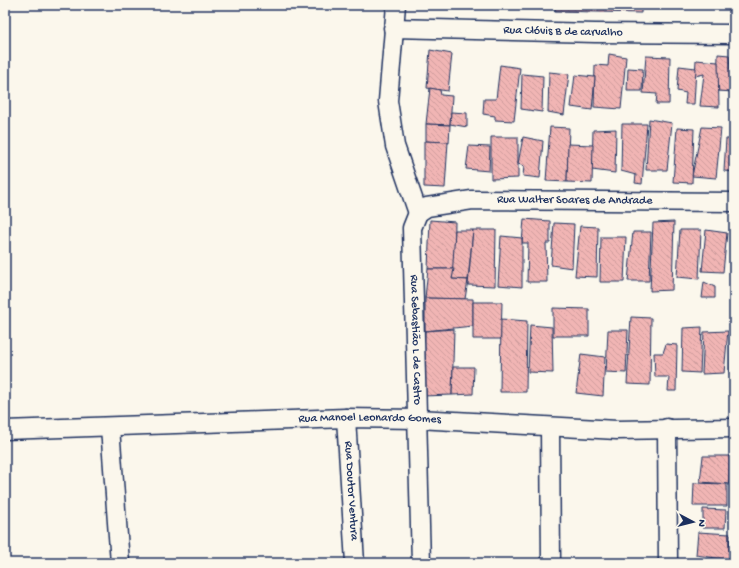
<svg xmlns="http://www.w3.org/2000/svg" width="739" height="568" viewBox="0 0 739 568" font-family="'Gochi Hand',sans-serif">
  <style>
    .building { fill: url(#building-back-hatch); stroke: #1b2f5e }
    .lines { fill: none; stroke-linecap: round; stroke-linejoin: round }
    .minor-casing { stroke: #1b2f5e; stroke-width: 21 }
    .minor { stroke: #fbf7ec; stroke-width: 18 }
    .labels { text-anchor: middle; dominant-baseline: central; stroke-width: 3; stroke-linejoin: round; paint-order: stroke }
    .street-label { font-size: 12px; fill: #1b2f5e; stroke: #fbf7ec }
  </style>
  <defs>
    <pattern id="building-back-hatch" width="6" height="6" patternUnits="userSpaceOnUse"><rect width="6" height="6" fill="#f1b5b4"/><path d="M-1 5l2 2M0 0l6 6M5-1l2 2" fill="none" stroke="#ce9c9d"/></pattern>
  </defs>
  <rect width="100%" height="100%" fill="#fbf7ec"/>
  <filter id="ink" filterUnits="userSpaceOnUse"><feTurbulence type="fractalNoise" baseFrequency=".025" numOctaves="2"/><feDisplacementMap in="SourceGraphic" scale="8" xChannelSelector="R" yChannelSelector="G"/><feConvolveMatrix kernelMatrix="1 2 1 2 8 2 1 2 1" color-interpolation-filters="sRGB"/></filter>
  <g filter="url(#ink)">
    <!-- building -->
    <g class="building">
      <polygon points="555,5 641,5 641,13 555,11"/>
      <polygon points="430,50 452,54 448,91 427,88"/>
      <polygon points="609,54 626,57 621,109 594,107 595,65 608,66"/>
      <polygon points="718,54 729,55 730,69 734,69 734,92 717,91"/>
      <polygon points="646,56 670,57 669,104 656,104 657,94 643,93"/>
      <polygon points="696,60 718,62 719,107 700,106 704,74 695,76"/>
      <polygon points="500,65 520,68 514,121 495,120 495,116 483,114 484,99 496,99"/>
      <polygon points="679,66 696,68 694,104 685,104 686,93 677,91"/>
      <polygon points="628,68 643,69 642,91 627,91"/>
      <polygon points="549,72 569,74 564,115 548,112"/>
      <polygon points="522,74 543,76 542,112 521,109"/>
      <polygon points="575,75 595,77 592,110 571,107"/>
      <polygon points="430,88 440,90 441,95 452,96 450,125 426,124"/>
      <polygon points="451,112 467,113 467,127 450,124"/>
      <polygon points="649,119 672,123 667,170 646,170"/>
      <polygon points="426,124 450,125 449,143 426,141"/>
      <polygon points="622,124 647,124 642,184 635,183 636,175 621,171"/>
      <polygon points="550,127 569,128 567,182 546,181"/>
      <polygon points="702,127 721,128 716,178 692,176"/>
      <polygon points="677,128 694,129 692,183 673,182"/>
      <polygon points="616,129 615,173 592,170 593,130"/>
      <polygon points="491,137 518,137 518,178 491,179"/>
      <polygon points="523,137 543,141 540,178 523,176 524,166 518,164"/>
      <polygon points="726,139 734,139 734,172 724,171"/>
      <polygon points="424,141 448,142 445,188 424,187"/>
      <polygon points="568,144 593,145 592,183 567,182"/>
      <polygon points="469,146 490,147 489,171 466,169"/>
      <polygon points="524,219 550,221 550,243 546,243 547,282 527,282 528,243 522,243"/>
      <polygon points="430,220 455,222 454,269 428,269"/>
      <polygon points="674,222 672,290 650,291 653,223"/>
      <polygon points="554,223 574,224 572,268 551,265"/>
      <polygon points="580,226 598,227 597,277 575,276"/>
      <polygon points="455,230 473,230 468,280 452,279"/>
      <polygon points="473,230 496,230 495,286 468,285"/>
      <polygon points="680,230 701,230 699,279 677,277"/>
      <polygon points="706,230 727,233 723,272 702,271"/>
      <polygon points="633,232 651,232 649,281 628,281"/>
      <polygon points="733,232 734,232 734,269 730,268"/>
      <polygon points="501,236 522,238 522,287 498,285"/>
      <polygon points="601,237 626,237 624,282 600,282"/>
      <polygon points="428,269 454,269 452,279 468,280 465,299 425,298"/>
      <polygon points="704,282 715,287 715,298 702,298"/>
      <polygon points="425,298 473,299 473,326 425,331"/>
      <polygon points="473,302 502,302 501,339 473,339"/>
      <polygon points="553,308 589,309 589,336 553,336"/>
      <polygon points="631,317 651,318 650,385 627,384"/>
      <polygon points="501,319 527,321 526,392 500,392"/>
      <polygon points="530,325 552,327 553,373 528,372"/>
      <polygon points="702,327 700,373 682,372 683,328"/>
      <polygon points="454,329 452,395 422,396 425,331"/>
      <polygon points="608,330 628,330 626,373 606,372"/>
      <polygon points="728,331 724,373 702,374 704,332"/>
      <polygon points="731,331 734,331 734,375 730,375"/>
      <polygon points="666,344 677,345 676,391 668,391 669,377 655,377 654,353 663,353"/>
      <polygon points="581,354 605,357 603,396 576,393"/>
      <polygon points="453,367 474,367 473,394 452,395"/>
      <polygon points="703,456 730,456 729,484 700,482"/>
      <polygon points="734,458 734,485 732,485"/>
      <polygon points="694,483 727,484 727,506 693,506"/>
      <polygon points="734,490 734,506 732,506"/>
      <polygon points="703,509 726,510 725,528 703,528"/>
      <polygon points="731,509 734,509 734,534 733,534"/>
      <polygon points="698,532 730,534 729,560 696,555"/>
      <polygon points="691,560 728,563 690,563"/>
    </g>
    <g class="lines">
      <!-- minor casing -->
      <g class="minor-casing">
        <g id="minor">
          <polyline points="396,5 388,101 395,146 418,213"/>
          <path id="s1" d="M393,28L595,33L734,34"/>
          <path id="s2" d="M418,213L412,228L421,563"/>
          <path id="s3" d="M418,213L427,207L472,200L734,202"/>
          <path id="s4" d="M346,418L355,563"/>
          <polyline points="110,427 120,563"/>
          <polyline points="550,427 551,563"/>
          <polyline points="667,428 668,563"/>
          <path id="s5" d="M5,430L346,418L418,419L617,430L734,428"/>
        </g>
      </g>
      <!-- minor -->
      <use href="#minor" class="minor"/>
    </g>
  </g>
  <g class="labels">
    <!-- street labels -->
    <g class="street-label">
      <text stroke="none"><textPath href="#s1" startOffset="170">Rua Clóvis B de carvalho</textPath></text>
      <text stroke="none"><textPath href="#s3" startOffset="159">Rua Walter Soares de Andrade</textPath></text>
      <text stroke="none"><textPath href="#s2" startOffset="128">Rua Sebastião L de Castro</textPath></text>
      <text stroke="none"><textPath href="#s5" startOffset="365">Rua Manoel Leonardo Gomes</textPath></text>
      <text stroke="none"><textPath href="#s4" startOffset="73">Rua Doutor Ventura</textPath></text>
    </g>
  </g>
  <!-- margin -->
  <rect width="739" height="568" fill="none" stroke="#fbf7ec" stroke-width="20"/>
  <rect x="10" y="10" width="719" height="548" fill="none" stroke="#1b2f5e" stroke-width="1.5" filter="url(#ink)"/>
  <!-- north arrow -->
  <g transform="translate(693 522) rotate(97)" stroke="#fbf7ec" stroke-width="3" paint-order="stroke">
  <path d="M0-3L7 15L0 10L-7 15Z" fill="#1b2f5e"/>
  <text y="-6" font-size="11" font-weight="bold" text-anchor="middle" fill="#1b2f5e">N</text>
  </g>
</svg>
